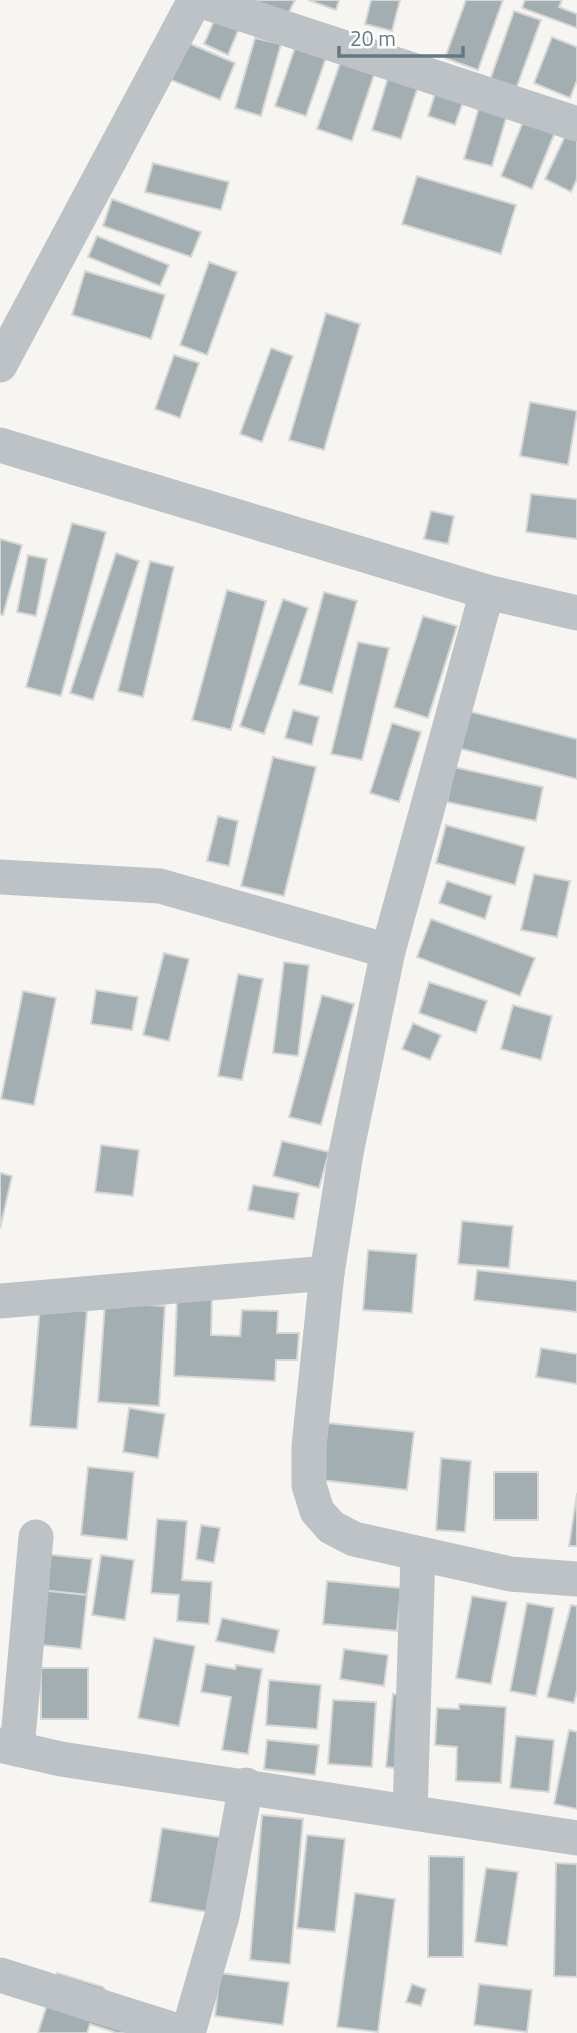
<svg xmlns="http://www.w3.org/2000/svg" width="577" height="2033" viewBox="0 0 577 2033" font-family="'Titillium Web',sans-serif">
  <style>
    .building { fill: #a3aeb2; stroke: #d7d7d5; stroke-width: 2 }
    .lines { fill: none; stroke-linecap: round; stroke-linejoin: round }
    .minor { stroke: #bcc2c5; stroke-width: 35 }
  </style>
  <rect width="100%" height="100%" fill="#f6f5f2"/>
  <!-- building -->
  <g class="building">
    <polygon points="246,0 295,0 285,20"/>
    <polygon points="308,0 339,0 336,10"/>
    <polygon points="371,0 400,0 392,31 365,24"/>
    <polygon points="466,0 503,0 478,70 445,58"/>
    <polygon points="525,0 562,0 559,7 577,14 577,28 522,8"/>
    <polygon points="514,11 541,20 516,89 490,80"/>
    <polygon points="216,16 240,26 228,55 204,44"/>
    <polygon points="552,37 577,47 577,80 570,98 534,83"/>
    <polygon points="255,38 281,44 261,116 235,108"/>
    <polygon points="186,42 235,63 220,100 171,80"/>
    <polygon points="297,42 328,52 306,116 275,106"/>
    <polygon points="342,58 376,69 352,141 317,129"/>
    <polygon points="390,71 420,80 401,139 372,130"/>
    <polygon points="437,87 465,96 455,125 428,116"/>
    <polygon points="482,97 510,105 492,166 464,159"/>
    <polygon points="527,112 558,125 532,189 501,176"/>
    <polygon points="567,132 577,137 577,179 571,192 545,179"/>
    <polygon points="153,163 229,182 221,210 145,192"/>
    <polygon points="417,176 516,205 501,254 402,224"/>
    <polygon points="112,199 201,232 191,257 103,226"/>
    <polygon points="97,236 169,265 160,286 88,257"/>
    <polygon points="209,262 237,272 207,355 180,345"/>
    <polygon points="85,271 165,295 151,339 72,315"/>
    <polygon points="326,313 360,324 324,450 289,440"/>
    <polygon points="271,348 293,356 262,442 240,434"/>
    <polygon points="174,355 199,363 180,418 155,409"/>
    <polygon points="530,402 577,411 568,465 520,456"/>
    <polygon points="531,494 577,499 577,539 526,532"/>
    <polygon points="431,511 454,516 448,544 424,539"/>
    <polygon points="72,523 106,532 61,696 26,687"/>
    <polygon points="0,539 22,545 3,615 0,614"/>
    <polygon points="116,553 139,561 93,700 70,693"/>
    <polygon points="28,555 47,559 36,616 17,612"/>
    <polygon points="150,561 174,567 143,697 118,691"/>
    <polygon points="227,590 266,601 231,730 192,720"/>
    <polygon points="324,592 357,601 332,693 299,684"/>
    <polygon points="283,599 308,608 264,734 240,726"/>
    <polygon points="423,616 457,626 428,718 394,707"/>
    <polygon points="358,642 389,648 362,760 331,754"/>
    <polygon points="293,710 319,717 312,745 285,738"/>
    <polygon points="468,711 577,739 577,779 458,748"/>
    <polygon points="392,723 421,732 399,802 370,793"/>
    <polygon points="273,757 316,767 284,896 241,886"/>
    <polygon points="454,767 543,787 536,821 447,802"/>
    <polygon points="218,816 238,821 229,866 207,861"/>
    <polygon points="446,825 525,847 515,885 436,863"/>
    <polygon points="534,874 570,881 557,937 521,930"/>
    <polygon points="447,881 492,896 485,919 439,903"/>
    <polygon points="431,919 535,958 520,996 417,957"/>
    <polygon points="164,953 189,959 169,1041 143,1035"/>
    <polygon points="284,962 309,965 298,1056 273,1053"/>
    <polygon points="238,974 263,979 242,1080 218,1076"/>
    <polygon points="429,982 487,1001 476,1033 419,1013"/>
    <polygon points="96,990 138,997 132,1030 91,1024"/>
    <polygon points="23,991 56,998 34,1105 1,1099"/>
    <polygon points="322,995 354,1004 321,1125 289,1117"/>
    <polygon points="513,1005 552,1016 541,1060 501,1049"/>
    <polygon points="413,1023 441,1035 430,1060 402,1049"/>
    <polygon points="282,1141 329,1152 319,1188 273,1176"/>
    <polygon points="101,1145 139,1150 133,1196 95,1192"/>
    <polygon points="0,1173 12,1176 0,1229"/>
    <polygon points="253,1185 299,1193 294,1219 248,1210"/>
    <polygon points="462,1221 513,1226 509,1268 458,1264"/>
    <polygon points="368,1250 417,1254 412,1313 363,1310"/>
    <polygon points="477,1270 577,1281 577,1312 474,1300"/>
    <polygon points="177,1297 212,1299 211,1335 240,1336 242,1310 278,1311 277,1333 299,1333 297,1360 276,1360 275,1381 174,1376"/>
    <polygon points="105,1303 165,1306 159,1406 98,1402"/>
    <polygon points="40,1306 87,1311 77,1429 30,1426"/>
    <polygon points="541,1348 577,1354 577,1384 536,1377"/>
    <polygon points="129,1408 165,1414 158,1458 123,1452"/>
    <polygon points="328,1423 414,1432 407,1490 321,1480"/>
    <polygon points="441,1458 471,1461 465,1532 436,1530"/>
    <polygon points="88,1467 134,1472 127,1540 81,1535"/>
    <rect x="494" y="1472" width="44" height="48"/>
    <polygon points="577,1493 577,1546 569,1546"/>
    <polygon points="157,1519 187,1521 182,1580 212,1582 209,1624 177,1621 179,1595 151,1593"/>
    <polygon points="201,1525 220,1528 214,1563 196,1559"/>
    <polygon points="43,1554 92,1559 87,1595 39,1590"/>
    <polygon points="101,1555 134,1560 125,1620 92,1615"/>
    <polygon points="327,1581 401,1588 397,1631 323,1624"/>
    <polygon points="39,1590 87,1595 81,1649 32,1644"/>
    <polygon points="472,1596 507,1602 491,1684 456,1678"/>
    <polygon points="527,1603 554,1608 536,1696 510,1691"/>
    <polygon points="571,1605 577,1606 577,1690 574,1703 547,1697"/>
    <polygon points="222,1618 279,1630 274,1653 216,1641"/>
    <polygon points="154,1638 195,1646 179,1726 138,1718"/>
    <polygon points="344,1649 388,1655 384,1686 340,1679"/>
    <polygon points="206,1664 235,1669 236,1665 262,1669 248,1754 222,1750 231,1697 201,1692"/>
    <rect x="41" y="1668" width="47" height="51"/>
    <polygon points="269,1680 321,1685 317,1729 266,1725"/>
    <polygon points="393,1694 412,1696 405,1769 386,1767"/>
    <polygon points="333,1700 376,1702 372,1767 328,1764"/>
    <polygon points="459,1704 506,1707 501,1783 456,1781 457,1747 435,1745 437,1708 459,1709"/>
    <polygon points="569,1730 577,1732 577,1809 554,1804"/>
    <polygon points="516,1736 554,1740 549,1792 510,1788"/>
    <polygon points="267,1740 319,1745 315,1775 264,1769"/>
    <polygon points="262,1815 303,1819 290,1964 250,1960"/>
    <polygon points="162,1828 225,1838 213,1913 150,1902"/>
    <polygon points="307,1835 345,1839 335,1932 297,1928"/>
    <polygon points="429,1856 464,1857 463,1957 428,1957"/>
    <polygon points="556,1863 577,1864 577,1977 554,1976"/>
    <polygon points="486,1868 518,1872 507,1946 475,1942"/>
    <polygon points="355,1893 395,1899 378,2032 337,2027"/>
    <polygon points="57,1973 103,1987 137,2033 117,2033 90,2024 87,2033 38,2033"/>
    <polygon points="220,1973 289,1982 283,2025 215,2016"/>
    <polygon points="412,1984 426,1989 421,2006 406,2002"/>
    <polygon points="479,1984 532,1990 527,2032 474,2025"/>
  </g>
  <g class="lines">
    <!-- minor -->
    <g class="minor">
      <polyline points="199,0 577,124"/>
      <polyline points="0,365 195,0"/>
      <polyline points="0,445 487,592 577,613"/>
      <polyline points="0,877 160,886 388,951"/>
      <polyline points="327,1273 309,1446 309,1485 317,1511 331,1527 354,1539 510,1574 577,1579"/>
      <polyline points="0,1301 327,1273 346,1153 388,951 487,592"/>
      <polyline points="0,1745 61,1759 577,1838"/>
      <polyline points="17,1749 36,1537"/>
      <polyline points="410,1812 418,1554"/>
      <polyline points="0,1975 184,2033"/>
      <polyline points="188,2033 222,1916 246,1785"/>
    </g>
  </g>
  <!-- scale -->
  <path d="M339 46v10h124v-10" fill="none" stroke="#657983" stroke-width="3.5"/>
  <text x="350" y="46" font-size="21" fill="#657983" stroke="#ffffff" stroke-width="5" paint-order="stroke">20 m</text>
</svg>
